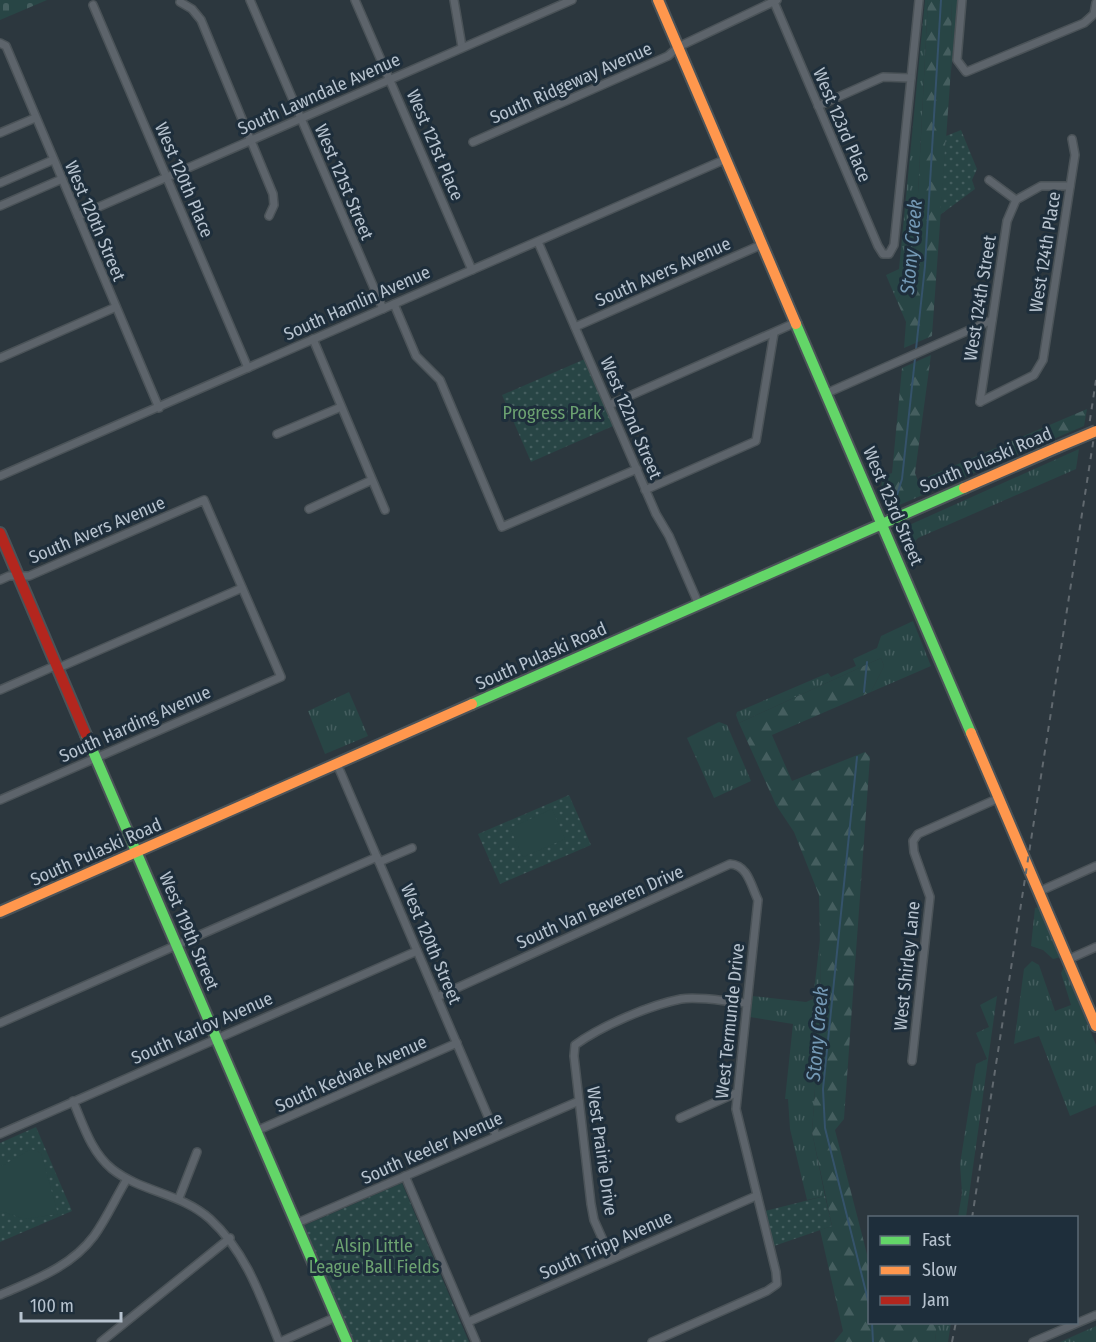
<svg xmlns="http://www.w3.org/2000/svg" width="1096" height="1342" viewBox="0 0 1096 1342" font-family="'Fira Sans Condensed',sans-serif">
  <style>
    .grass { fill: url(#grass-tufts) }
    .forest { fill: url(#forest-firs) }
    .cemetery { fill: url(#cemetery-stones) }
    .park { fill: url(#park-dots) }
    .garden { fill: #284545 }
    .lines { fill: none; stroke-linecap: round; stroke-linejoin: round }
    .stream { stroke: #35536b; stroke-width: 2 }
    .street-casing { stroke: #4b5358; stroke-width: 10 }
    .fast-casing { stroke: #4b5358; stroke-width: 14 }
    .slow-casing { stroke: #4b5358; stroke-width: 14 }
    .jam-casing { stroke: #4b5358; stroke-width: 14 }
    .street { stroke: #5d646b; stroke-width: 7 }
    .fast { stroke: #63d668; stroke-width: 10 }
    .slow { stroke: #ff974d; stroke-width: 10 }
    .jam { stroke: #b3261e; stroke-width: 10 }
    .rail { stroke: #61696f; stroke-width: 2; stroke-dasharray: 6 6; stroke-linecap: butt }
    .slow-bridge-casing { stroke: #4b5358; stroke-width: 14; stroke-linecap: butt }
    .slow-bridge { stroke: #ff974d; stroke-width: 10 }
    .labels { text-anchor: middle; dominant-baseline: central; stroke-width: 6; stroke-linejoin: round; paint-order: stroke }
    .street-label { font-size: 18px; fill: #b7c3cf; stroke: #1e2e3b }
    .park-label { font-size: 18px; fill: #6ca271; stroke: #1e2e3b }
    .water-label { font-size: 20px; font-style: italic; fill: #7499b5; stroke: #1e2e3b }
  </style>
  <defs>
    <pattern id="grass-tufts" width="24" height="20" patternUnits="userSpaceOnUse" patternTransform="scale(1.5)"><rect width="24" height="20" fill="#284545"/><path d="M3 7l-1-3M5 7V3M7 7l1-3M15 17l-1-3M17 17v-4M19 17l1-3" fill="none" stroke="#455e5f"/></pattern>
    <pattern id="forest-firs" width="22" height="20" patternUnits="userSpaceOnUse" patternTransform="scale(1.5)"><rect width="22" height="20" fill="#284545"/><path d="M5 1l3.5 6h-7zM16 11l3.5 6h-7z" fill="#455e5f"/></pattern>
    <pattern id="cemetery-stones" width="16" height="16" patternUnits="userSpaceOnUse" patternTransform="scale(1.5)"><rect width="16" height="16" fill="#284545"/><path d="M2 7V4a2 2 0 0 1 4 0v3zM10 15v-3a2 2 0 0 1 4 0v3z" fill="#455e5f"/></pattern>
    <pattern id="park-dots" width="8" height="8" patternUnits="userSpaceOnUse" patternTransform="scale(1.5)"><rect width="8" height="8" fill="#284545"/><path d="M2 2h.1M6 6h.1" fill="none" stroke="#455e5f" stroke-width="1.8" stroke-linecap="round"/></pattern>
  </defs>
  <rect width="100%" height="100%" fill="#2c373e"/>
  <!-- grass -->
  <g class="grass">
    <polygon points="925,0 928,0 914,271 897,301 886,275 899,269"/>
    <polygon points="952,0 957,0 957,4 950,83"/>
    <path d="M1079,449L1076,469L918,538L913,544L909,561C904,548 896,538 907,526Z"/>
    <polygon points="913,621 931,666 871,692 884,666 881,658 739,723 736,715 737,712 828,673 831,677 856,666 853,659 877,648 881,636"/>
    <polygon points="349,692 368,736 325,754 308,711"/>
    <polygon points="719,722 727,725 751,781 714,798 687,738"/>
    <polygon points="1039,907 1061,957 1053,959 1043,950 1031,946 1035,908"/>
    <polygon points="820,940 821,1002 812,1132 825,1196 807,1200 790,1129 788,1099 785,1099 793,1024 750,1017 752,996 806,1002 813,999"/>
    <polygon points="1032,961 1039,965 1055,1011 1071,1005 1061,973 1064,967 1096,1045 1096,1105 1070,1116 1039,1036 1014,1044 1024,969"/>
    <polygon points="997,996 966,1217 958,1217 962,1193 960,1164 976,1064 987,1059 976,1033 989,1027 980,1005"/>
    <polygon points="937,1323 951,1323 948,1342 935,1342"/>
    <polygon points="1096,1326 1096,1342 1060,1342"/>
  </g>
  <!-- forest -->
  <g class="forest">
    <polygon points="928,0 952,0 950,83 932,336 904,348 906,322 897,301 914,271"/>
    <polygon points="931,355 915,473 918,481 1087,409 1084,426 897,506 890,505 881,496 882,477 892,473 902,368"/>
    <polygon points="881,658 884,666 871,692 772,735 792,781 865,752 870,757 844,1119 835,1130 869,1262 870,1322 937,1323 935,1342 834,1342 843,1331 820,1230 832,1226 812,1132 821,1002 819,895 794,832 776,805 739,723"/>
  </g>
  <!-- cemetery -->
  <polygon class="cemetery" points="0,0 47,0 0,20"/>
  <!-- park -->
  <g class="park">
    <polygon points="961,130 977,169 972,180 975,189 940,215 946,136"/>
    <polygon points="585,359 613,426 531,462 502,395"/>
    <polygon points="569,795 591,845 500,884 478,834"/>
    <polygon points="36,1127 72,1211 0,1242 0,1143"/>
    <polygon points="402,1183 469,1342 353,1342 303,1226"/>
    <polygon points="825,1196 832,1226 774,1246 765,1211"/>
  </g>
  <!-- garden -->
  <g class="garden">
    <polygon points="552,809 565,839 523,857 510,828"/>
    <polygon points="31,1149 41,1153 58,1214 25,1219 0,1211 0,1167"/>
  </g>
  <g class="lines">
    <!-- stream -->
    <g class="stream">
      <polyline points="897,495 902,479 925,266 941,0"/>
      <polyline points="864,692 867,662"/>
      <polyline points="857,757 823,1089 825,1128 870,1308"/>
      <polyline points="872,1322 873,1342"/>
    </g>
    <!-- street casing -->
    <g class="street-casing">
      <g id="street">
        <polyline points="250,0 383,309"/>
        <polyline points="355,0 472,270"/>
        <polyline points="454,0 462,47"/>
        <polyline points="962,0 957,60 966,72 1084,23 1094,14 1096,3"/>
        <polyline points="180,2 192,9 201,20 273,194 274,205 269,216"/>
        <polyline points="774,2 878,246 883,254 889,254 894,245 919,0"/>
        <polyline points="93,5 248,368"/>
        <polyline points="0,43 6,46 159,408"/>
        <polyline points="818,106 883,77 911,78"/>
        <polyline points="0,133 35,118"/>
        <polyline points="473,142 668,56 678,47 777,0"/>
        <polyline points="989,180 1016,200 1041,186 1070,186"/>
        <polyline points="0,183 53,160"/>
        <polyline points="0,206 62,179"/>
        <polyline points="78,216 572,0"/>
        <polyline points="538,242 656,514 669,536 699,605"/>
        <polyline points="394,304 416,356 440,380 502,527 637,469"/>
        <polyline points="575,327 763,244"/>
        <polyline points="313,339 385,510"/>
        <polyline points="0,358 116,307"/>
        <polyline points="827,393 992,320"/>
        <polyline points="980,402 1034,375 1043,360 1075,155 1072,139"/>
        <polyline points="980,402 1007,221 1016,200"/>
        <polyline points="609,405 797,322"/>
        <polyline points="277,434 341,407"/>
        <polyline points="0,476 726,159"/>
        <polyline points="645,490 756,441 774,333"/>
        <polyline points="309,509 372,480"/>
        <polyline points="0,580 9,576 29,576 204,500 281,677 0,800"/>
        <polyline points="58,668 242,588"/>
        <polyline points="0,690 57,665"/>
        <polyline points="337,764 496,1135"/>
        <polyline points="379,862 412,848"/>
        <polyline points="1038,892 1096,866"/>
        <polyline points="1067,960 1096,947"/>
        <path d="M437,997L730,864C748,865 751,886 758,900L736,1109L776,1272L777,1284L767,1291L652,1342"/>
        <polyline points="0,1023 377,857"/>
        <polyline points="912,1061 930,897 914,852 913,841 918,834 999,798"/>
        <path d="M73,1101C83,1124 91,1152 112,1169C141,1192 181,1193 210,1219C246,1252 261,1297 279,1342"/>
        <polyline points="680,1118 736,1093"/>
        <polyline points="256,1131 457,1043"/>
        <polyline points="0,1134 417,951"/>
        <polyline points="405,1176 476,1342"/>
        <polyline points="179,1198 197,1152"/>
        <polyline points="297,1223 579,1101"/>
        <path d="M611,1258L594,1220L591,1204L574,1056L575,1045C601,1026 650,1005 681,999C701,996 726,1002 747,1003"/>
        <path d="M0,1295C34,1280 71,1267 94,1236C107,1218 116,1197 127,1179"/>
        <polyline points="468,1322 756,1196"/>
        <polyline points="101,1342 230,1238"/>
        <polyline points="280,1342 336,1317"/>
        <polyline points="1033,1342 1096,1315"/>
      </g>
    </g>
    <!-- fast casing -->
    <g class="fast-casing">
      <g id="fast">
        <polyline points="796,324 971,733"/>
        <polyline points="472,704 964,488"/>
        <polyline points="86,735 347,1342"/>
      </g>
    </g>
    <!-- slow casing -->
    <g class="slow-casing">
      <g id="slow">
        <polyline points="658,0 796,324"/>
        <polyline points="964,488 1058,447"/>
        <polyline points="971,733 1096,1026"/>
        <polyline points="0,912 472,704"/>
      </g>
    </g>
    <!-- jam casing -->
    <g class="jam-casing">
      <polyline id="jam" points="0,533 86,735"/>
    </g>
    <!-- street -->
    <use href="#street" class="street"/>
    <!-- fast -->
    <use href="#fast" class="fast"/>
    <!-- slow -->
    <use href="#slow" class="slow"/>
    <!-- jam -->
    <use href="#jam" class="jam"/>
    <!-- rail -->
    <g class="rail">
      <polyline points="1088,433 1096,380"/>
      <polyline points="972,1218 1096,424"/>
      <polyline points="952,1342 956,1322"/>
    </g>
    <!-- slow-bridge casing -->
    <g class="slow-bridge-casing">
      <polyline id="slow-bridge" points="1058,447 1096,431"/>
    </g>
    <!-- slow-bridge -->
    <use href="#slow-bridge" class="slow-bridge"/>
  </g>
  <g class="labels">
    <!-- street labels -->
    <g class="street-label">
      <text transform="translate(571 83) rotate(-24)">South Ridgeway Avenue</text>
      <text transform="translate(319 94) rotate(-24)">South Lawndale Avenue</text>
      <text transform="translate(842 125) rotate(67)">West 123rd Place</text>
      <text transform="translate(435 145) rotate(67)">West 121st Place</text>
      <text transform="translate(184 180) rotate(67)">West 120th Place</text>
      <text transform="translate(344 182) rotate(67)">West 121st Street</text>
      <text transform="translate(95 221) rotate(67)">West 120th Street</text>
      <text transform="translate(1045 252) rotate(-81)">West 124th Place</text>
      <text transform="translate(663 272) rotate(-24)">South Avers Avenue</text>
      <text transform="translate(980 298) rotate(-81)">West 124th Street</text>
      <text transform="translate(357 303) rotate(-24)">South Hamlin Avenue</text>
      <text transform="translate(631 418) rotate(67)">West 122nd Street</text>
      <text transform="translate(986 460) rotate(-23)">South Pulaski Road</text>
      <text transform="translate(893 506) rotate(67)">West 123rd Street</text>
      <text transform="translate(97 530) rotate(-23)">South Avers Avenue</text>
      <text transform="translate(541 656) rotate(-24)">South Pulaski Road</text>
      <text transform="translate(135 724) rotate(-24)">South Harding Avenue</text>
      <text transform="translate(96 852) rotate(-24)">South Pulaski Road</text>
      <text transform="translate(600 907) rotate(-24)">South Van Beveren Drive</text>
      <text transform="translate(189 931) rotate(67)">West 119th Street</text>
      <text transform="translate(431 944) rotate(67)">West 120th Street</text>
      <text transform="translate(907 966) rotate(-84)">West Shirley Lane</text>
      <text transform="translate(730 1021) rotate(-84)">West Termunde Drive</text>
      <text transform="translate(202 1028) rotate(-24)">South Karlov Avenue</text>
      <text transform="translate(351 1074) rotate(-24)">South Kedvale Avenue</text>
      <text transform="translate(432 1148) rotate(-24)">South Keeler Avenue</text>
      <text transform="translate(602 1151) rotate(82)">West Prairie Drive</text>
      <text transform="translate(606 1245) rotate(-24)">South Tripp Avenue</text>
    </g>
    <!-- park labels -->
    <g class="park-label">
      <text x="552" y="413">Progress Park</text>
      <text x="374" y="1246">Alsip Little<tspan x="374" dy="21">League Ball Fields</tspan></text>
    </g>
    <!-- water labels -->
    <g class="water-label">
      <text transform="translate(911 247) rotate(-85)">Stony Creek</text>
      <text transform="translate(817 1034) rotate(-85)">Stony Creek</text>
    </g>
  </g>
  <!-- legend -->
  <rect x="868" y="1216" width="210" height="108" fill="#1e2e3b" stroke="#5b6a76" stroke-width="1.5"/>
  <rect x="880" y="1236" width="30" height="9" fill="#63d668" stroke="#5b6a76" stroke-width="1.5"/>
  <text x="922" y="1246" font-size="18" fill="#b7c3cf">Fast</text>
  <rect x="880" y="1266" width="30" height="9" fill="#ff974d" stroke="#5b6a76" stroke-width="1.5"/>
  <text x="922" y="1276" font-size="18" fill="#b7c3cf">Slow</text>
  <rect x="880" y="1296" width="30" height="9" fill="#b3261e" stroke="#5b6a76" stroke-width="1.5"/>
  <text x="922" y="1306" font-size="18" fill="#b7c3cf">Jam</text>
  <!-- scale -->
  <path d="M21 1312v9h100v-9" fill="none" stroke="#b7c3cf" stroke-width="3"/>
  <text x="30" y="1312" font-size="18" fill="#b7c3cf" stroke="#1e2e3b" stroke-width="4.5" paint-order="stroke">100 m</text>
</svg>
